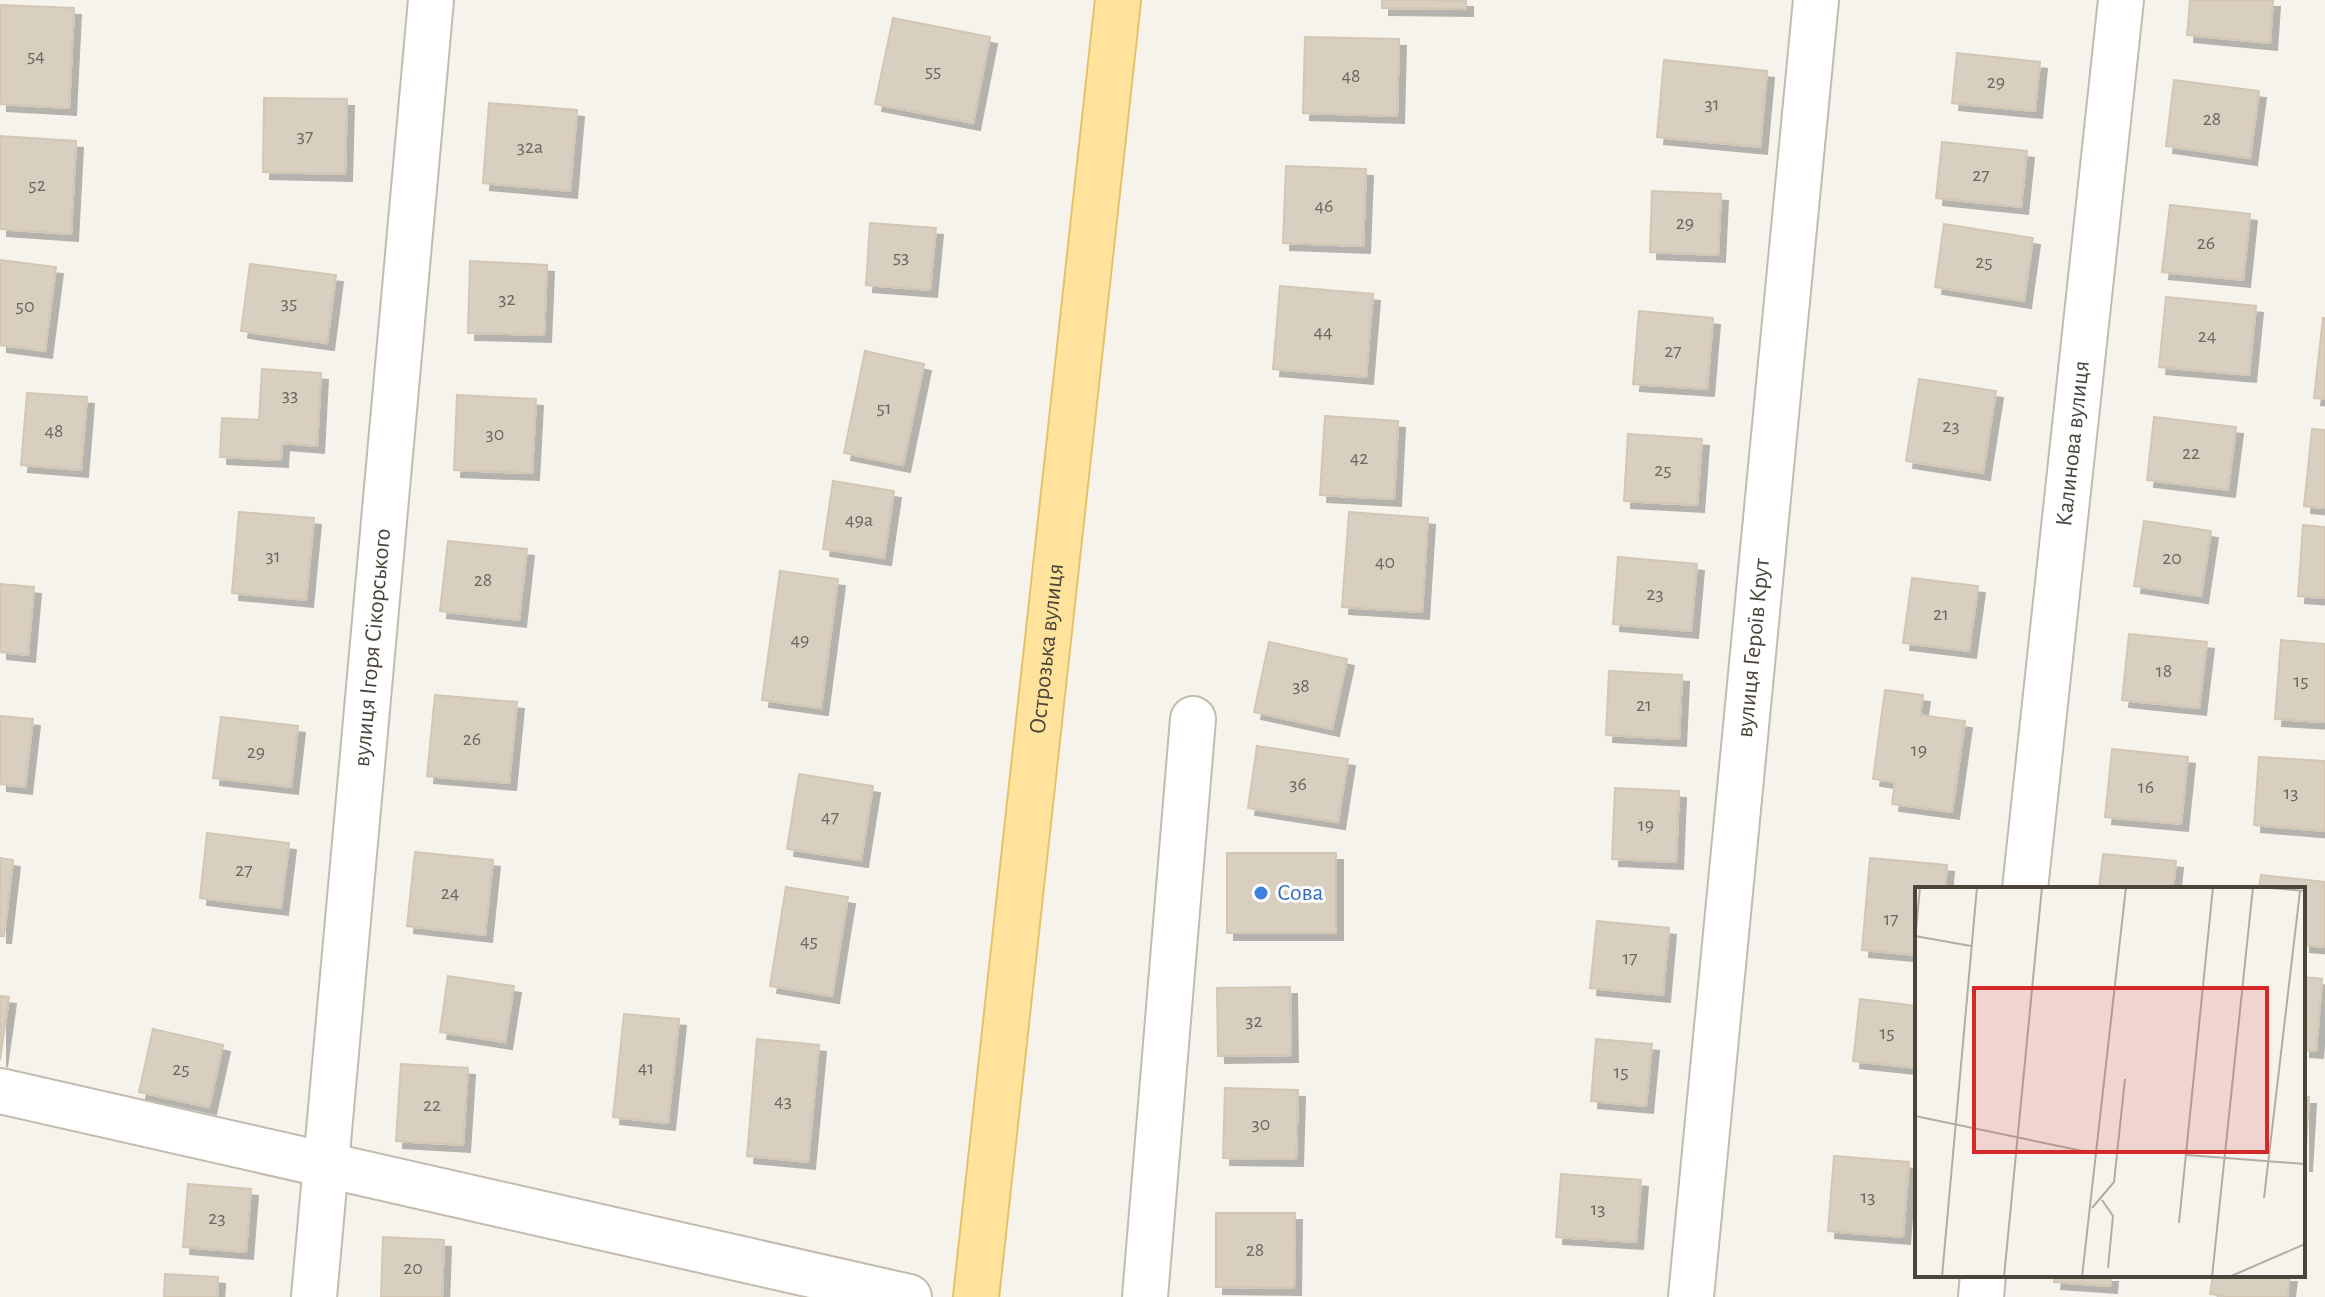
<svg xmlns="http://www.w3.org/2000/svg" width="2325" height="1297" viewBox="0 0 2325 1297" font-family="'Alegreya Sans',sans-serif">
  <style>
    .building { fill: #d8cfc1; stroke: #d3c7b4; stroke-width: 2; filter: url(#shadow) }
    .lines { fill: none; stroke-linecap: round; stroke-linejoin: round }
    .minor-casing { stroke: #c2bbae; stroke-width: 48 }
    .major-casing { stroke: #e6c16a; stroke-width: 48 }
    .minor { stroke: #fff; stroke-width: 44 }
    .major { stroke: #ffe39c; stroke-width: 44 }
    .shop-dot { fill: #3f7fe0; stroke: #fff; stroke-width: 3 }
    .labels { text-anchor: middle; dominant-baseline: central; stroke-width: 6; stroke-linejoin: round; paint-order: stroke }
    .number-label { font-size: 20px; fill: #6e675b }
    .street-label { font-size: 24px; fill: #4b4439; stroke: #fff }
    .shop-label { font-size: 24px; fill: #366cbe; stroke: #fff; text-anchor: start }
    .inset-road { fill: none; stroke: #b2ada4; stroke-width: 2 }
    .view { fill: #d62828; fill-opacity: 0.15; stroke: #d62828; stroke-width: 4 }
    .inset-edge { fill: none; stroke: #4b4439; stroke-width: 4 }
  </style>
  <defs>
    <filter id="shadow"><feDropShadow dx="7" dy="7" stdDeviation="0" flood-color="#0004"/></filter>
  </defs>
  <rect width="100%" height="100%" fill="#f6f3ec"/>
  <!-- building -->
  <g class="building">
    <polygon points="1382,0 1466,0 1466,9 1382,8"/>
    <polygon points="2190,0 2273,0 2270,43 2187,35"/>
    <polygon points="0,5 74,8 69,108 0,104"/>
    <polygon points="893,18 990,37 973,123 875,104"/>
    <polygon points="1305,37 1399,39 1397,116 1303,113"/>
    <polygon points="1957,53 2040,62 2035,111 1952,103"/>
    <polygon points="1664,60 1767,71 1760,147 1657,137"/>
    <polygon points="2174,80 2259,91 2250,158 2166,146"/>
    <polygon points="264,98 347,99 345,174 263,172"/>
    <polygon points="489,103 577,110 570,191 483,183"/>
    <polygon points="0,136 76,141 71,234 0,229"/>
    <polygon points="1942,142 2027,151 2021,207 1936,198"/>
    <polygon points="1286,166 1366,169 1363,246 1283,243"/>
    <polygon points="1652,191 1721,194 1718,255 1650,252"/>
    <polygon points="2170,205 2250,214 2243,280 2162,272"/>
    <polygon points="870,223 936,228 930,290 866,285"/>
    <polygon points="1944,224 2033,238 2024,301 1935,287"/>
    <polygon points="0,260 56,267 45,351 0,345"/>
    <polygon points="470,261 547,265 544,335 468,333"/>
    <polygon points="250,264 336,275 327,343 241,331"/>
    <polygon points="1280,286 1373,294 1366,377 1273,369"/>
    <polygon points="2166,297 2256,306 2249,375 2159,367"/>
    <polygon points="1639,311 1713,318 1707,389 1633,384"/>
    <polygon points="2323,318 2325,318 2325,399 2314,398"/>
    <polygon points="865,351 924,364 903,465 844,453"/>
    <polygon points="262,369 321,373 317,446 282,443 281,460 220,457 222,418 259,420"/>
    <polygon points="1919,379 1996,391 1983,473 1906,461"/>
    <polygon points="27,393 87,397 81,470 21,465"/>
    <polygon points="457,395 536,399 532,473 454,470"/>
    <polygon points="1325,416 1398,421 1394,499 1320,495"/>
    <polygon points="2154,417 2236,427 2228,490 2147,480"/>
    <polygon points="2312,429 2325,430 2325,508 2304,506"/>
    <polygon points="1628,434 1702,439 1697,505 1624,501"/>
    <polygon points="833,481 894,491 884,558 823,549"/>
    <polygon points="239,512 314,518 306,600 232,593"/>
    <polygon points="1349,512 1428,518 1422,612 1342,607"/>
    <polygon points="2144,521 2211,531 2201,596 2134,586"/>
    <polygon points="2303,525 2325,527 2325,598 2298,596"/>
    <polygon points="448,541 527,549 519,620 440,611"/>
    <polygon points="1618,557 1697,564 1691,631 1613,624"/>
    <polygon points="780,571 838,579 821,708 762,700"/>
    <polygon points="1912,578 1978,586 1969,651 1903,643"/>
    <polygon points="0,584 34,587 28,655 0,652"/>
    <polygon points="2129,634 2207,642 2199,708 2122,700"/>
    <polygon points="2281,640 2325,644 2325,722 2275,719"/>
    <polygon points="1269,642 1347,659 1332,729 1254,712"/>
    <polygon points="1609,671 1682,675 1679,739 1606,735"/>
    <polygon points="1885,690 1923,695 1920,715 1965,721 1952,812 1892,804 1895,782 1873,779"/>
    <polygon points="435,695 517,702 509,783 427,776"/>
    <polygon points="0,716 33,719 25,787 0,784"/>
    <polygon points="221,717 298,726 291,787 213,778"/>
    <polygon points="1257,746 1348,759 1338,822 1248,808"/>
    <polygon points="2112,749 2188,757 2181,824 2105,817"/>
    <polygon points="2259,757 2325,761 2325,831 2254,825"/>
    <polygon points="799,774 873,786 861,860 787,849"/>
    <polygon points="1615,788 1679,791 1676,862 1612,859"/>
    <polygon points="207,833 289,843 281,908 200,898"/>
    <polygon points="415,852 493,860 485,935 407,926"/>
    <rect x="1227" y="853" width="109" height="80"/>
    <polygon points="2103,854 2176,861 2173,889 2099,889"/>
    <polygon points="0,858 13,860 4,936 0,936"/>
    <polygon points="1870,858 1947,865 1945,889 1917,889 1917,955 1862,950"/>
    <polygon points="2261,875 2325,882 2325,947 2303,945 2303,889 2259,889"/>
    <polygon points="786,887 848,897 832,996 770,986"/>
    <polygon points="1597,921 1669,928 1663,995 1590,988"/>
    <polygon points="448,976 514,986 505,1042 440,1032"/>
    <polygon points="2303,977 2322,979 2316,1051 2303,1050"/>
    <polygon points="1290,987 1291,1055 1218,1056 1217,988"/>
    <polygon points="0,996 9,997 0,1060"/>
    <polygon points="1860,999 1917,1006 1917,1068 1853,1061"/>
    <polygon points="624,1014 679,1019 668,1123 613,1117"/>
    <polygon points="153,1029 223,1045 209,1107 139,1092"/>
    <polygon points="757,1039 819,1045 808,1162 747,1156"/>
    <polygon points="1596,1039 1652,1044 1646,1106 1591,1101"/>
    <polygon points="401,1064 468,1068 463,1145 396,1141"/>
    <polygon points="1225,1088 1298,1090 1296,1159 1223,1158"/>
    <polygon points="2303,1097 2309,1097 2305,1164 2303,1164"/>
    <polygon points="1834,1156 1909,1162 1903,1237 1828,1231"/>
    <polygon points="1561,1174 1641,1180 1636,1242 1556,1237"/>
    <polygon points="188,1184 251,1189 246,1252 183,1247"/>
    <polygon points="1216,1213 1295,1213 1294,1288 1216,1287"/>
    <polygon points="383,1237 444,1240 442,1297 381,1297"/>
    <polygon points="165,1274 218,1277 217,1297 164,1297"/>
    <polygon points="2055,1275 2111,1275 2110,1286 2054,1282"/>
    <polygon points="2213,1275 2290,1275 2287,1297 2231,1297 2210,1294"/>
  </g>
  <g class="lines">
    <!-- minor casing -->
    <g class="minor-casing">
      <g id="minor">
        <path id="s1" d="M2025,889L2121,0"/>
        <polyline points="0,1091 909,1297"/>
        <path id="s2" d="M314,1297L431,0"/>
        <polyline points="1145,1297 1193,719"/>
        <path id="s3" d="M1691,1297L1816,0"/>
        <polyline points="1981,1297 1983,1275"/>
      </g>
    </g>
    <!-- major casing -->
    <g class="major-casing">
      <g id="major">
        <path id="s4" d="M976,1297L1118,0"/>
      </g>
    </g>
    <!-- minor -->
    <use href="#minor" class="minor"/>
    <!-- major -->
    <use href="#major" class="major"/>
  </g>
  <!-- markers -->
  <circle class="shop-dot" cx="1261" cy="893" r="8"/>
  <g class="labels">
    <!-- number labels -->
    <g class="number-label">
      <text x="36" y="56">54</text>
      <text x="933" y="71">55</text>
      <text x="1351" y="76">48</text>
      <text x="1996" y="82">29</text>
      <text x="1712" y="104">31</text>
      <text x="2212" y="119">28</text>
      <text x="305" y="136">37</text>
      <text x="530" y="147">32а</text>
      <text x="1981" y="175">27</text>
      <text x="37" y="185">52</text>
      <text x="1324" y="206">46</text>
      <text x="1685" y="223">29</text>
      <text x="2206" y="243">26</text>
      <text x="901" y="257">53</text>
      <text x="1984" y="262">25</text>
      <text x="507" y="299">32</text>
      <text x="289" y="303">35</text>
      <text x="25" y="306">50</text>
      <text x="1323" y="332">44</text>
      <text x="2207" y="336">24</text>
      <text x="1673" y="351">27</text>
      <text x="290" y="395">33</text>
      <text x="884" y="408">51</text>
      <text x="1951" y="426">23</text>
      <text x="54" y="431">48</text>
      <text x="495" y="434">30</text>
      <text x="2191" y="453">22</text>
      <text x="1359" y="458">42</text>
      <text x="1663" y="470">25</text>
      <text x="859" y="520">49а</text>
      <text x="273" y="556">31</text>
      <text x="2172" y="558">20</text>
      <text x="1385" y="562">40</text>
      <text x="483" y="580">28</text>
      <text x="1655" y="594">23</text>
      <text x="1941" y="614">21</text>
      <text x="800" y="640">49</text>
      <text x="2164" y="671">18</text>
      <text x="2301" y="681">15</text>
      <text x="1301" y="686">38</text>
      <text x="1644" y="705">21</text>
      <text x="472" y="739">26</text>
      <text x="1919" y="750">19</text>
      <text x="256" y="752">29</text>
      <text x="1298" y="784">36</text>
      <text x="2146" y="787">16</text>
      <text x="2291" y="793">13</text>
      <text x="830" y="817">47</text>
      <text x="1646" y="825">19</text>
      <text x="244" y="870">27</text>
      <text x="450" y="893">24</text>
      <text x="1891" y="919">17</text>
      <text x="809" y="941">45</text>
      <text x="1630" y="958">17</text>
      <text x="1254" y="1021">32</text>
      <text x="1887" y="1033">15</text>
      <text x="646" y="1068">41</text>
      <text x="181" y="1069">25</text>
      <text x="1621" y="1072">15</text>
      <text x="783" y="1101">43</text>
      <text x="432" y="1105">22</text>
      <text x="1261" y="1124">30</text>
      <text x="1868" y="1197">13</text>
      <text x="1598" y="1209">13</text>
      <text x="217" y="1218">23</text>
      <text x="1255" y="1250">28</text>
      <text x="413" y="1268">20</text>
    </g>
    <!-- street labels -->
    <g class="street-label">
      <text stroke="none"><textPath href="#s1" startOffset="448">Калинова вулиця</textPath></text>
      <text stroke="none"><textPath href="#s2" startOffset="652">вулиця Ігоря Сікорського</textPath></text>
      <text stroke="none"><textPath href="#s4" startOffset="652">Острозька вулиця</textPath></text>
      <text stroke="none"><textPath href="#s3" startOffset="652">вулиця Героїв Крут</textPath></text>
    </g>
    <!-- shop labels -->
    <g class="shop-label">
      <text x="1277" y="893">Сова</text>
    </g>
  </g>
  <!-- overview -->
  <g transform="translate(1915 887)">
    <rect width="390" height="390" fill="#f6f3ec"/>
    <path class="inset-road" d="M346,0L390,4M0,49L56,59M0,54L5,0M0,229L182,267M272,268L390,277M349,311L385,4M187,313L198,329L193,381M177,321L199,295L210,192M264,336L298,0M27,390L62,0M89,390L127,0M167,390L211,0M297,390L338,0M314,390L390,357"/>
    <path class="view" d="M59,101H352V265H59Z"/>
    <rect width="390" height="390" class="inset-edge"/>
  </g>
</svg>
